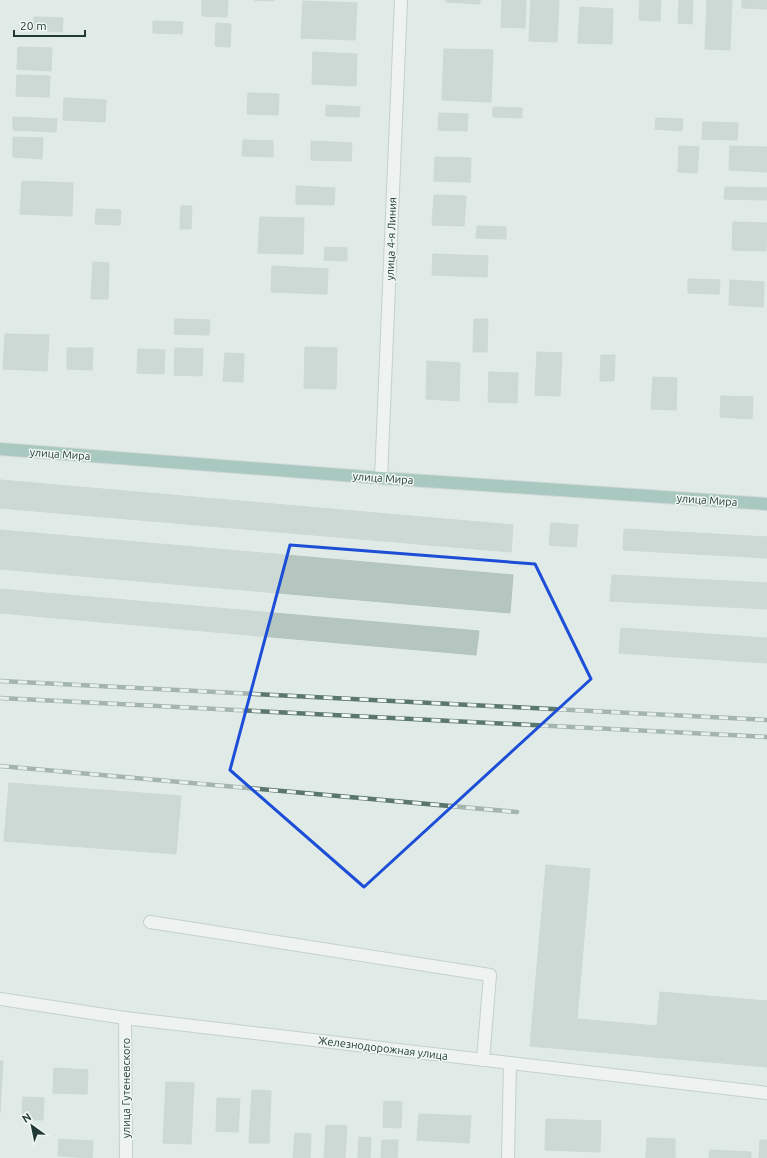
<svg xmlns="http://www.w3.org/2000/svg" width="767" height="1158" viewBox="0 0 767 1158" font-family="Ubuntu,sans-serif">
  <style>
    .building { fill: #b5c5bf; stroke: #b2c4bd }
    .lines { fill: none; stroke-linecap: round; stroke-linejoin: round }
    .minor-casing { stroke: #a3b2ad; stroke-width: 14 }
    .major-casing { stroke: #bcc4c2; stroke-width: 14 }
    .minor { stroke: #fff; stroke-width: 12 }
    .major { stroke: #659f92; stroke-width: 12 }
    .rail-casing { stroke: #5b766f; stroke-width: 4.5 }
    .rail { stroke: #f0f7f4; stroke-width: 3; stroke-dasharray: 9; stroke-linecap: butt }
    .marked { fill: none; stroke: #1d4ed8; stroke-width: 3; stroke-linejoin: round }
    .labels { text-anchor: middle; dominant-baseline: central; stroke-width: 3; stroke-linejoin: round; paint-order: stroke }
    .street-label { font-size: 11px; fill: #213a34; stroke: #f0f7f4 }
  </style>
  <rect width="100%" height="100%" fill="#e0eae6"/>
  <!-- building -->
  <g class="building">
    <polygon points="202,0 228,0 227,17 202,16"/>
    <polygon points="254,0 274,0 274,1"/>
    <polygon points="446,0 480,0 480,4 446,2"/>
    <polygon points="502,0 526,0 525,28 501,27"/>
    <polygon points="531,0 559,0 557,42 529,41"/>
    <polygon points="640,0 661,0 660,21 639,20"/>
    <polygon points="679,0 693,0 692,24 678,23"/>
    <polygon points="707,0 732,0 730,50 705,49"/>
    <polygon points="742,0 767,0 767,9 742,8"/>
    <polygon points="303,1 357,3 355,40 301,38"/>
    <polygon points="580,7 613,9 612,44 578,43"/>
    <polygon points="34,17 63,18 62,32 34,31"/>
    <polygon points="153,21 183,22 182,34 153,33"/>
    <polygon points="216,23 231,24 230,47 215,46"/>
    <polygon points="18,47 52,48 51,71 17,69"/>
    <polygon points="444,49 493,50 491,102 442,100"/>
    <polygon points="313,52 357,54 356,86 312,84"/>
    <polygon points="17,75 50,76 49,97 16,96"/>
    <polygon points="248,93 279,94 278,115 247,114"/>
    <polygon points="64,98 106,100 105,122 63,120"/>
    <polygon points="326,105 360,107 359,117 326,116"/>
    <polygon points="493,107 522,108 522,118 493,117"/>
    <polygon points="439,113 468,114 467,131 438,130"/>
    <polygon points="13,117 57,119 56,132 13,130"/>
    <polygon points="656,118 683,119 682,131 655,129"/>
    <polygon points="703,122 738,123 737,140 702,139"/>
    <polygon points="13,137 43,138 42,159 13,157"/>
    <polygon points="243,140 273,141 273,157 242,156"/>
    <polygon points="311,141 352,143 351,161 311,160"/>
    <polygon points="679,146 699,147 697,173 678,172"/>
    <polygon points="730,146 767,147 767,172 729,170"/>
    <polygon points="435,157 471,158 470,182 434,181"/>
    <polygon points="22,181 73,183 72,216 20,214"/>
    <polygon points="296,186 335,188 334,205 296,204"/>
    <polygon points="725,187 767,188 767,200 724,199"/>
    <polygon points="434,195 466,196 464,226 432,225"/>
    <polygon points="181,206 192,206 191,229 180,229"/>
    <polygon points="96,209 121,210 120,225 95,224"/>
    <polygon points="260,217 304,218 303,254 258,253"/>
    <polygon points="733,222 767,223 766,251 732,250"/>
    <polygon points="477,226 506,227 506,239 476,238"/>
    <polygon points="325,247 347,248 347,261 324,260"/>
    <polygon points="433,254 488,256 487,277 432,275"/>
    <polygon points="93,262 109,263 108,299 91,299"/>
    <polygon points="272,266 328,269 327,294 271,292"/>
    <polygon points="688,279 720,280 719,294 688,293"/>
    <polygon points="730,280 764,282 763,307 729,305"/>
    <polygon points="175,319 210,320 209,335 174,334"/>
    <polygon points="474,319 488,319 487,352 473,352"/>
    <polygon points="5,334 49,335 47,371 3,369"/>
    <polygon points="305,347 337,348 336,389 304,388"/>
    <polygon points="67,348 93,348 92,370 67,369"/>
    <polygon points="175,348 203,349 202,376 174,375"/>
    <polygon points="138,349 165,350 164,374 137,373"/>
    <polygon points="537,352 562,353 560,396 535,395"/>
    <polygon points="225,353 244,354 243,382 223,381"/>
    <polygon points="601,355 615,355 614,381 600,381"/>
    <polygon points="427,361 460,363 459,401 426,399"/>
    <polygon points="489,372 518,373 517,403 488,402"/>
    <polygon points="653,377 677,378 676,410 651,409"/>
    <polygon points="721,396 753,397 752,419 720,417"/>
    <polygon points="0,480 513,525 511,552 0,508"/>
    <polygon points="551,523 578,525 576,547 549,545"/>
    <polygon points="624,529 767,537 767,558 623,550"/>
    <polygon points="0,530 513,575 510,613 0,569"/>
    <polygon points="612,575 767,583 767,609 610,601"/>
    <polygon points="0,589 479,631 476,655 0,613"/>
    <polygon points="621,628 767,638 767,663 619,653"/>
    <polygon points="9,783 181,796 176,854 4,841"/>
    <polygon points="546,865 590,869 577,1019 657,1026 660,992 767,1001 767,1067 530,1046"/>
    <polygon points="0,1061 3,1061 0,1113"/>
    <polygon points="54,1068 88,1070 87,1094 53,1093"/>
    <polygon points="166,1082 194,1083 191,1144 163,1143"/>
    <polygon points="252,1090 271,1091 269,1143 249,1143"/>
    <polygon points="23,1097 44,1098 43,1120 22,1120"/>
    <polygon points="217,1098 240,1099 238,1132 216,1131"/>
    <polygon points="384,1101 402,1102 401,1128 383,1127"/>
    <polygon points="419,1114 471,1116 469,1143 417,1140"/>
    <polygon points="546,1119 601,1121 600,1152 545,1150"/>
    <polygon points="326,1125 347,1126 345,1158 324,1158"/>
    <polygon points="295,1133 311,1134 310,1158 293,1158"/>
    <polygon points="359,1137 371,1138 370,1158 358,1158"/>
    <polygon points="647,1138 675,1139 675,1158 646,1158"/>
    <polygon points="59,1139 93,1141 92,1158 58,1156"/>
    <polygon points="382,1140 398,1140 397,1158 381,1158"/>
    <polygon points="760,1140 767,1140 767,1158 759,1158"/>
    <polygon points="710,1150 751,1152 751,1158 709,1158"/>
  </g>
  <g class="lines">
    <!-- minor casing -->
    <g class="minor-casing">
      <g id="minor">
        <polyline points="381,478 401,0"/>
        <polyline points="150,922 490,975 483,1060"/>
        <polyline points="0,999 125,1018 767,1093"/>
        <polyline points="125,1018 126,1158"/>
        <polyline points="508,1158 510,1063"/>
      </g>
    </g>
    <!-- major casing -->
    <g class="major-casing">
      <polyline id="major" points="0,449 381,478 767,504"/>
    </g>
    <!-- minor -->
    <use href="#minor" class="minor"/>
    <!-- major -->
    <use href="#major" class="major"/>
    <!-- rail casing -->
    <g class="rail-casing">
      <g id="rail">
        <polyline points="0,681 767,720"/>
        <polyline points="0,698 767,737"/>
        <polyline points="0,766 517,812"/>
      </g>
    </g>
    <!-- rail -->
    <use href="#rail" class="rail"/>
  </g>
  <!-- marked area -->
  <path d="M0 0H767V1158H0ZM290,545L535,564L591,679L364,887L230,770Z" fill="#e0eae6" fill-opacity=".55" fill-rule="evenodd"/>
  <path class="marked" d="M290,545L535,564L591,679L364,887L230,770Z"/>
  <g class="labels">
    <!-- street labels -->
    <g class="street-label">
      <text transform="translate(391 239) rotate(-88)">улица 4-я Линия</text>
      <text transform="translate(60 454) rotate(4)">улица Мира</text>
      <text transform="translate(383 478) rotate(4)">улица Мира</text>
      <text transform="translate(707 500) rotate(4)">улица Мира</text>
      <text transform="translate(383 1048) rotate(7)">Железнодорожная улица</text>
      <text transform="translate(126 1088) rotate(-90)">улица Гутеневского</text>
    </g>
  </g>
  <!-- north arrow -->
  <g transform="translate(32 1126) rotate(327)" stroke="#f0f7f4" stroke-width="3" paint-order="stroke">
  <path d="M0-3L7 15L0 10L-7 15Z" fill="#213a34"/>
  <text y="-6" font-size="11" font-weight="bold" text-anchor="middle" fill="#213a34">N</text>
  </g>
  <!-- scale -->
  <path d="M14 30v6h71v-6" fill="none" stroke="#213a34" stroke-width="2"/>
  <text x="20" y="30" font-size="12" fill="#213a34" stroke="#f0f7f4" stroke-width="3" paint-order="stroke">20 m</text>
</svg>
